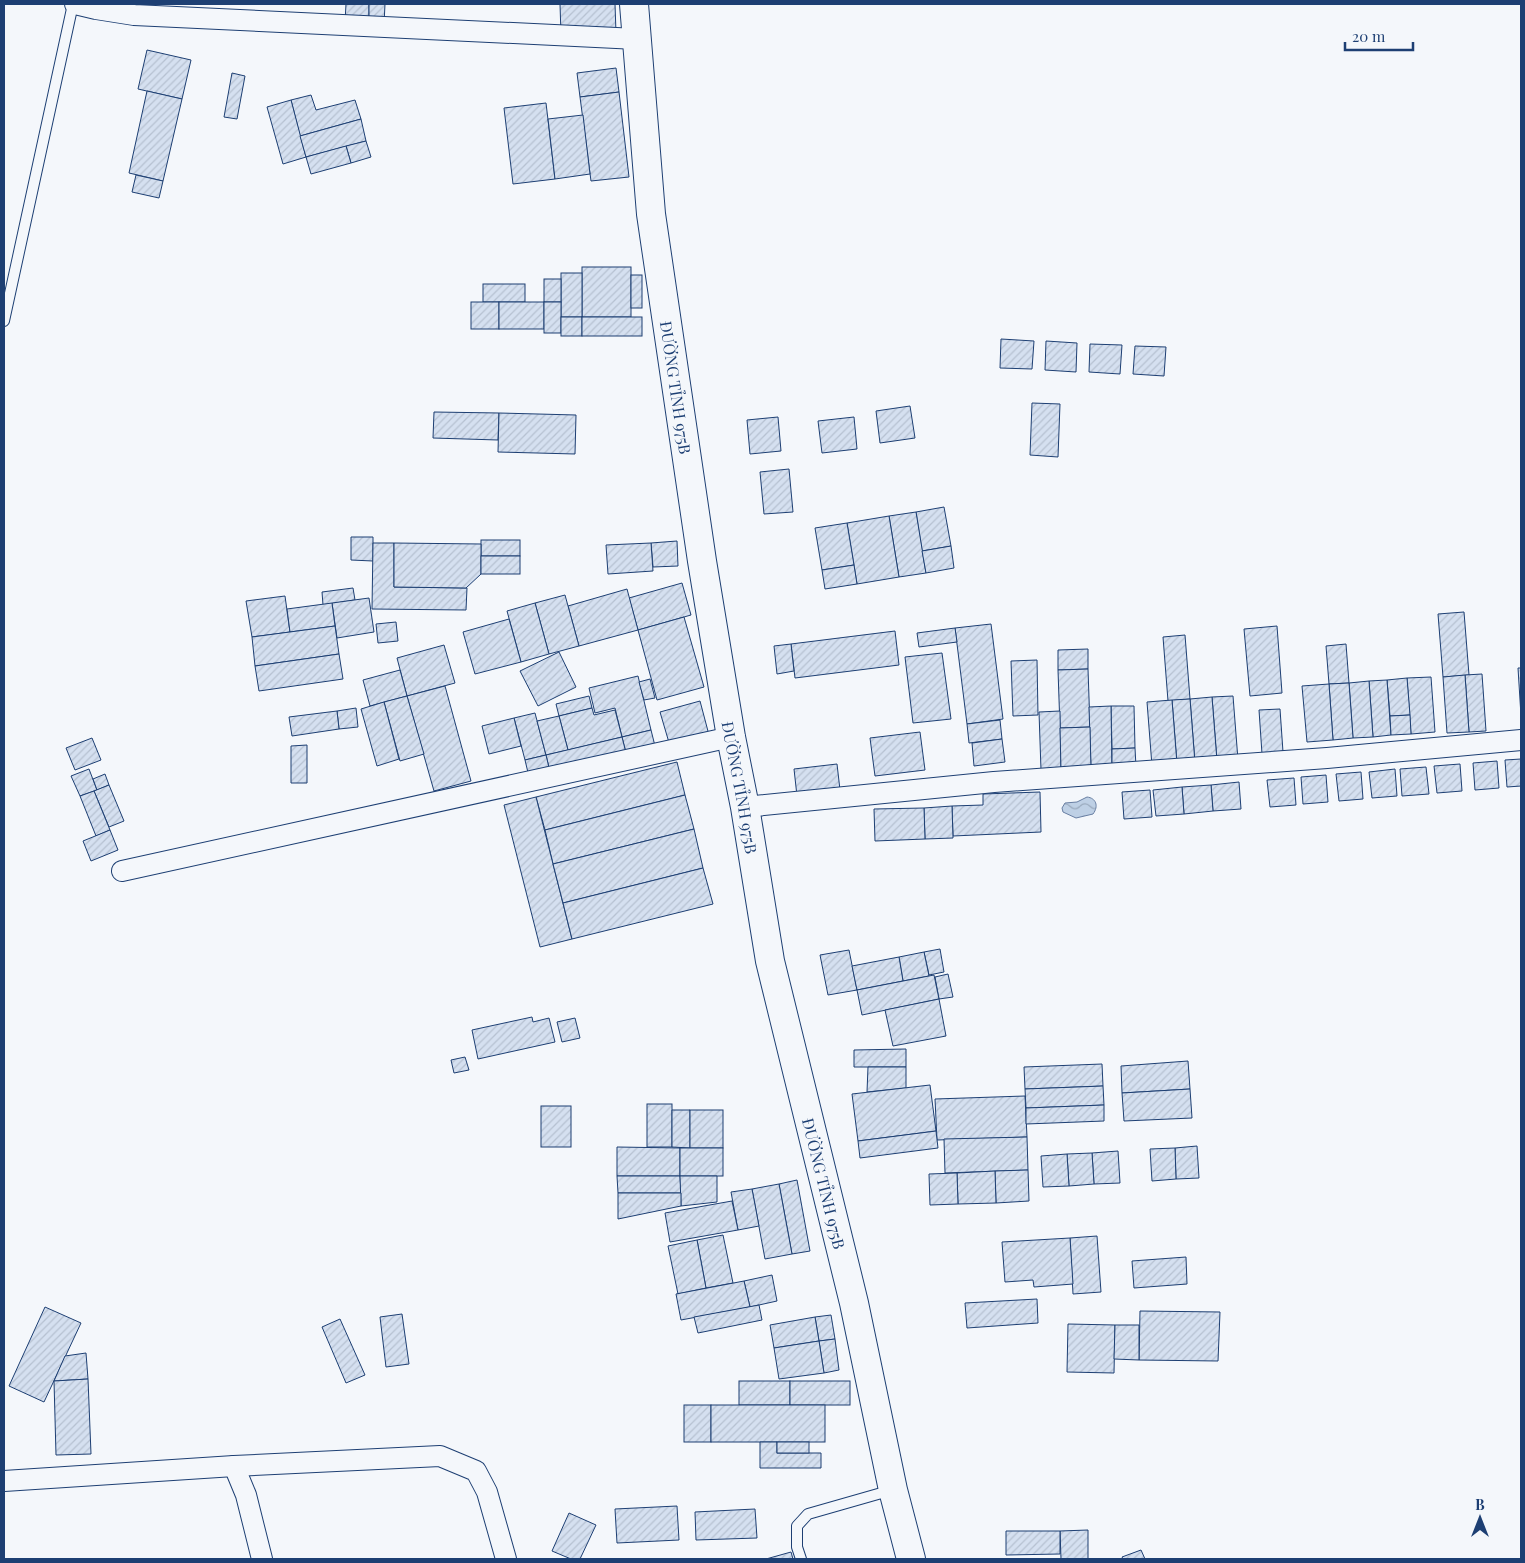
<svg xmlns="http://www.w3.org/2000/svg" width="1525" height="1563" viewBox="0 0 1525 1563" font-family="'Playfair Display',serif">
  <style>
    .water { fill: url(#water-waves); stroke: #687fa3 }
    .building { fill: url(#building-hatch); stroke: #1d3f73 }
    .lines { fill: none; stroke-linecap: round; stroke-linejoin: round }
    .service-casing { stroke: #1d3f73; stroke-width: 12 }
    .minor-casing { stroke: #1d3f73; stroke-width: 22 }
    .secondary-casing { stroke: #1d3f73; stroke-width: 30 }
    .service { stroke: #f4f7fb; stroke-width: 10 }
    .minor { stroke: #f4f7fb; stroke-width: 20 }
    .secondary { stroke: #f4f7fb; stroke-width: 28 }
    .labels { text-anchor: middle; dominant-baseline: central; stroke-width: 4; stroke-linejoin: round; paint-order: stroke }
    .street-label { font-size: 16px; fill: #1d3f73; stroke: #f4f7fb }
  </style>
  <defs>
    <pattern id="water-waves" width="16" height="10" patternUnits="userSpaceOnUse" patternTransform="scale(1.25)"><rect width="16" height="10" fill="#bed0e5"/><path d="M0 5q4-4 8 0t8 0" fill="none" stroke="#9aaabe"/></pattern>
    <pattern id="building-hatch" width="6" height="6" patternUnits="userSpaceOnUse" patternTransform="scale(1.25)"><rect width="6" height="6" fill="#d5e0f0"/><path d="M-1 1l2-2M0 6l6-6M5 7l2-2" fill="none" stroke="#b6c1d1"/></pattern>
  </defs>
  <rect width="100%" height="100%" fill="#f4f7fb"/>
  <!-- water -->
  <path class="water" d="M1087,797C1096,798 1099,806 1093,814L1076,818L1063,812L1062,808L1065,803L1077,802Z"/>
  <!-- building -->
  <g class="building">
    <polygon points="346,4 369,4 369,23 345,22"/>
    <polygon points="369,4 385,4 384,24 369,23"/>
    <polygon points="560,4 615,4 616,33 561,35"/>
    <polygon points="147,50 191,60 182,99 138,89"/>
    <polygon points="616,68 619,92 580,97 577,73"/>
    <polygon points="232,73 245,76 237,119 224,117"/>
    <polygon points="147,91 182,99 163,181 129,173"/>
    <polygon points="619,92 629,177 591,181 580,97"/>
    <polygon points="311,95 316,110 355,100 361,119 300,136 291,100"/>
    <polygon points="291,100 306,157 283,164 267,107"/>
    <polygon points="546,103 555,179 513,184 504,108"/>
    <polygon points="583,115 590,174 555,179 548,119"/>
    <polygon points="361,119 366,141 306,157 300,136"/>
    <polygon points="366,141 371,157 351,163 346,146"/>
    <polygon points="346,146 351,163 311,174 306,157"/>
    <polygon points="136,175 163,181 159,198 132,192"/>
    <rect x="582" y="267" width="49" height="50"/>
    <rect x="561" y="273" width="21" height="44"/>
    <rect x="631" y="275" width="11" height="33"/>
    <rect x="544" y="279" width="17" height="23"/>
    <rect x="483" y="284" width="42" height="18"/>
    <rect x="471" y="302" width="28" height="27"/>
    <rect x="499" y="302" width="45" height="27"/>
    <rect x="544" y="302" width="17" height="31"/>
    <rect x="561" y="317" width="21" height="19"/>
    <rect x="582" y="317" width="60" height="19"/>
    <polygon points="1001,339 1034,341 1032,369 1000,368"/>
    <polygon points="1046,341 1077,343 1076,372 1045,370"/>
    <polygon points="1090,344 1122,345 1120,374 1089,372"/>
    <polygon points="1135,346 1166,347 1164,376 1133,374"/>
    <polygon points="1032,403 1060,404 1058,457 1030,455"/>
    <polygon points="910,406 915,438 880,443 876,411"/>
    <polygon points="434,412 499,413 498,440 433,438"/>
    <polygon points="499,413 576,415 575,454 498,452"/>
    <polygon points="778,417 781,451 750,454 747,420"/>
    <polygon points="854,417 857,449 822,453 818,421"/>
    <polygon points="789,469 793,512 764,514 760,472"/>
    <polygon points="944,507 951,546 922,551 916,512"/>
    <polygon points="916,512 926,573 899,577 889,516"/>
    <polygon points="889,516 899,577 857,584 847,523"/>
    <polygon points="847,523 854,565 822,570 815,528"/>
    <polygon points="351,537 373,537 373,561 351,560"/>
    <rect x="481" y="540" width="39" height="16"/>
    <polygon points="677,541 678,566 653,567 651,543"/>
    <polygon points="373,543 394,543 394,587 467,588 466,610 372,609"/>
    <polygon points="394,543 481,544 481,574 466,588 394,587"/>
    <polygon points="651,543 653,571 608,574 606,545"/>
    <polygon points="951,546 954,568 926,573 922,551"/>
    <rect x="481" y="556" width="39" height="18"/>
    <polygon points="854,565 857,584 825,589 822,570"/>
    <polygon points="682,583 691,615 638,630 629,598"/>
    <polygon points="353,588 355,600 323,605 322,592"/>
    <polygon points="627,589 638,630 579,646 568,606"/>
    <polygon points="565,595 579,646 549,654 535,603"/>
    <polygon points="285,596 290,632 252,637 246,601"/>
    <polygon points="369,598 374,632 337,638 332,603"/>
    <polygon points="332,603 335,626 290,632 287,609"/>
    <polygon points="535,603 549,654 521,662 507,611"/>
    <polygon points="1464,612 1469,675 1443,677 1438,614"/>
    <polygon points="684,617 704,687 657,700 638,630"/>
    <polygon points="509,619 521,662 475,674 463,632"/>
    <polygon points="396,622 398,641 378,643 376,624"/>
    <polygon points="991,624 1003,719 967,724 955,628"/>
    <polygon points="335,626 339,654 255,666 252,637"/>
    <polygon points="1277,626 1282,693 1250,696 1244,629"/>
    <polygon points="955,628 957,642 919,647 917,633"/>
    <polygon points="895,631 899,665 795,678 791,644"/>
    <polygon points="1185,635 1190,699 1168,701 1163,637"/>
    <polygon points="791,644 794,671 777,674 774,646"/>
    <polygon points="1346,644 1349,683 1329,684 1326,646"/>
    <polygon points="444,645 455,683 407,696 397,658"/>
    <polygon points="1088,649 1088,669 1058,670 1058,650"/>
    <polygon points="559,652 576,687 538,706 520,671"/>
    <polygon points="942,653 951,719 913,723 905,657"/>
    <polygon points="339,654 343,679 259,691 255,666"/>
    <polygon points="1037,660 1038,715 1013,716 1011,661"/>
    <polygon points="1518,668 1521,668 1521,716"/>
    <polygon points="1088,669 1090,727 1060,728 1058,670"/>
    <polygon points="400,670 407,696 370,706 363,680"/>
    <polygon points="1482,674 1486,731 1469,732 1465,675"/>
    <polygon points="1465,675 1469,732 1447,733 1443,677"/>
    <polygon points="638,676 651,730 622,737 615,708 595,713 589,688"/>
    <polygon points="1431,677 1435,732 1411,734 1407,678"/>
    <polygon points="1407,678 1410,715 1390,716 1387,680"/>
    <polygon points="650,679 655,698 644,700 639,682"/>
    <polygon points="1387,680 1391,735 1373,737 1369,681"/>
    <polygon points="1369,681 1373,737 1353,738 1349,683"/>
    <polygon points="1349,683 1353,738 1333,740 1329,684"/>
    <polygon points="1329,684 1333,740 1307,742 1302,686"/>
    <polygon points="445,686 471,781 434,791 407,696"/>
    <polygon points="407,696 424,754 400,761 384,702"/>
    <polygon points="589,696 592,708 559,716 556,704"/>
    <polygon points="1233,696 1238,760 1217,761 1212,697"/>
    <polygon points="1212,697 1217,761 1195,763 1190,699"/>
    <polygon points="1190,699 1195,763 1177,764 1172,700"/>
    <polygon points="1172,700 1177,764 1152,766 1147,702"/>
    <polygon points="700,701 709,735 670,746 660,712"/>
    <polygon points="384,702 399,759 377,766 361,709"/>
    <polygon points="1111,706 1134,706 1135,748 1112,749"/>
    <polygon points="1111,706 1112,768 1091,769 1089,707"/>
    <polygon points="356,708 358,727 339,729 337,711"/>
    <polygon points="592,708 594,715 615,710 622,737 568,750 559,716"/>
    <polygon points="1280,709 1283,752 1262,754 1259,710"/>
    <polygon points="337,711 339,729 292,736 289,717"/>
    <polygon points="1060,711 1061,770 1041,770 1039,712"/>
    <polygon points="535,713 546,755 525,760 514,718"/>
    <polygon points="1410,715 1411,734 1391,735 1390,716"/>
    <polygon points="559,716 568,750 546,755 537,721"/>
    <polygon points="514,718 521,746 489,754 482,726"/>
    <polygon points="1000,720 1002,739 969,743 967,724"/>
    <polygon points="1090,727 1091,769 1061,770 1060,728"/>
    <polygon points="651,730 656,750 627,757 622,737"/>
    <polygon points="920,732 925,770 875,776 870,738"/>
    <polygon points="622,737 627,757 551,776 546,755"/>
    <polygon points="92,738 101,760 75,770 66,748"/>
    <polygon points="1002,739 1005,762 974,766 972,743"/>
    <polygon points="307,745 307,783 291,783 291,746"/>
    <polygon points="1135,748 1136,767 1112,768 1112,749"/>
    <polygon points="546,755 551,776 530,781 525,760"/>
    <polygon points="1521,759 1521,786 1507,787 1505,760"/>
    <polygon points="1497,761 1499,788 1475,790 1473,763"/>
    <polygon points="677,762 685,795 545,830 536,797"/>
    <polygon points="837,764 840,790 797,796 794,769"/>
    <polygon points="1460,764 1462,791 1437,793 1434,766"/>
    <polygon points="1426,767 1429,794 1402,796 1400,769"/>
    <polygon points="89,769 97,790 80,796 71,776"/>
    <polygon points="1395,769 1397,796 1372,798 1369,772"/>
    <polygon points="1361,772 1363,799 1339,801 1336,774"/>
    <polygon points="105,774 109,785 97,790 93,779"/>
    <polygon points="1326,775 1328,802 1303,804 1301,777"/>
    <polygon points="1294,778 1296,805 1270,807 1267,780"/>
    <polygon points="1239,782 1241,809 1213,811 1211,785"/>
    <polygon points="109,785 124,821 109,827 94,791"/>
    <polygon points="1211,785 1213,811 1184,814 1182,787"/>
    <polygon points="1182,787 1184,814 1156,816 1153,790"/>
    <polygon points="1150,790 1152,817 1124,819 1122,792"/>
    <polygon points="94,791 110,830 96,836 80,796"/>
    <polygon points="1040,792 1041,832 953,836 952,806 983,805 983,794"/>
    <polygon points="685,795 694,829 553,864 545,830"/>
    <polygon points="536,797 572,939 540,947 504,805"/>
    <polygon points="952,806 953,838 925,839 924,808"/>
    <polygon points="924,808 925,839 875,841 874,809"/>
    <polygon points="694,829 703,868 563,903 553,864"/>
    <polygon points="110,830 118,850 91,861 83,841"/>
    <polygon points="703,868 713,904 572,939 563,903"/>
    <polygon points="940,949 944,972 929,975 924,952"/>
    <polygon points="849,950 857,990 828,995 820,955"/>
    <polygon points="924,952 929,976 903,981 899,957"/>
    <polygon points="899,957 903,981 857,990 852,966"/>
    <polygon points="948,974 953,997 939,999 935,977"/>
    <polygon points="934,975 939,999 862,1015 857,990"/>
    <polygon points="939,999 946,1036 893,1046 885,1010"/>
    <polygon points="532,1017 533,1022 549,1018 555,1042 478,1059 472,1030"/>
    <polygon points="575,1018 580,1038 562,1042 557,1022"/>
    <polygon points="906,1049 906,1067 854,1067 854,1050"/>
    <polygon points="465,1057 469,1070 454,1073 451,1060"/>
    <polygon points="1188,1061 1190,1089 1122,1093 1121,1066"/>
    <polygon points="1102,1064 1103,1086 1025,1089 1024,1067"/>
    <polygon points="868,1067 906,1067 906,1088 867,1092"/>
    <polygon points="930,1085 936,1131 858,1141 852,1094"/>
    <polygon points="1103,1086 1104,1105 1026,1108 1025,1089"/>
    <polygon points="1190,1089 1192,1118 1124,1121 1122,1093"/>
    <polygon points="1025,1096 1027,1137 937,1140 935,1099"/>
    <rect x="647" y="1104" width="25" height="43"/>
    <polygon points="1104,1105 1104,1121 1026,1124 1026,1108"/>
    <rect x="541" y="1106" width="30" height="41"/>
    <polygon points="672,1110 690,1110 690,1148 672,1147"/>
    <rect x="690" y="1110" width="33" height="38"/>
    <polygon points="936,1131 938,1148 860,1158 858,1141"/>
    <polygon points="1027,1137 1028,1170 945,1173 944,1139"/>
    <polygon points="1197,1146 1199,1178 1176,1179 1175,1148"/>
    <polygon points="617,1147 680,1148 680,1176 617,1176"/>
    <rect x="680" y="1148" width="43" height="28"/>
    <polygon points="1175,1148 1176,1179 1152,1181 1150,1149"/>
    <polygon points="1118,1151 1120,1183 1094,1184 1092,1153"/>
    <polygon points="1092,1153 1094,1184 1069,1186 1067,1154"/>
    <polygon points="1067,1154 1069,1186 1043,1187 1041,1156"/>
    <polygon points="1028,1170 1029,1201 996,1203 995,1171"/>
    <polygon points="995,1171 996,1203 958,1204 957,1173"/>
    <polygon points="957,1173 958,1204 930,1205 929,1174"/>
    <polygon points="617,1176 680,1176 681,1193 618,1193"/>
    <polygon points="680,1176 717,1176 717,1202 681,1206"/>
    <polygon points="797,1180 810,1251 792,1254 779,1184"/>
    <polygon points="779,1184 792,1254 765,1259 752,1189"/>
    <polygon points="752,1189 759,1226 738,1230 731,1192"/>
    <polygon points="618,1193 681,1193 681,1206 618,1219"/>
    <polygon points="732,1201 738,1230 670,1242 665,1213"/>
    <polygon points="723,1235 733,1283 706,1288 697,1240"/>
    <polygon points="1097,1236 1101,1292 1073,1294 1070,1238"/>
    <polygon points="1070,1238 1073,1284 1034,1287 1033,1280 1005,1282 1002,1242"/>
    <polygon points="697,1240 706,1288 678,1294 668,1246"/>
    <polygon points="1186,1257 1187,1284 1134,1288 1132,1261"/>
    <polygon points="772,1275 777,1301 750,1307 744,1281"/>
    <polygon points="744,1281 750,1307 681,1320 676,1294"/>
    <polygon points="1037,1299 1038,1323 967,1328 965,1303"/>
    <polygon points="759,1305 762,1320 698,1333 694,1317"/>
    <polygon points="45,1307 81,1323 44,1402 9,1386"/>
    <polygon points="1140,1311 1220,1312 1218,1361 1139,1360"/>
    <polygon points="402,1314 409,1364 386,1367 380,1317"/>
    <polygon points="831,1315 835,1339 819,1341 815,1317"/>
    <polygon points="815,1317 819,1341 774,1348 770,1325"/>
    <polygon points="340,1319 365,1375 346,1383 322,1327"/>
    <polygon points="1068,1324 1115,1325 1114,1373 1067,1372"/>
    <polygon points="1115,1325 1139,1325 1139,1360 1114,1359"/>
    <polygon points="835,1339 839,1370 824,1373 819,1341"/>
    <polygon points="819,1341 824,1373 779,1379 774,1348"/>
    <polygon points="86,1353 88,1379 54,1381 65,1356"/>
    <polygon points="88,1379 91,1454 56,1455 54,1381"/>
    <rect x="739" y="1381" width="51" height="24"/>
    <rect x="790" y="1381" width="60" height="24"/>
    <rect x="684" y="1405" width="27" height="37"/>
    <rect x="711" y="1405" width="114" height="37"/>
    <polygon points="760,1442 777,1442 777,1453 821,1453 821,1468 760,1468"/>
    <rect x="777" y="1442" width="32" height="11"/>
    <polygon points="677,1506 679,1540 617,1543 615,1509"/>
    <polygon points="755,1509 757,1538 696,1540 695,1512"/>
    <polygon points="569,1513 596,1525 580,1559 571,1559 552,1551"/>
    <polygon points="1088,1530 1088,1559 1061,1559 1060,1531"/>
    <polygon points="1006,1531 1060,1531 1060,1554 1006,1555"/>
    <polygon points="1141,1550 1145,1559 1123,1559 1122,1557"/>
    <polygon points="791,1552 793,1559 766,1559"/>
  </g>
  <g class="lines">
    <!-- service casing -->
    <g class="service-casing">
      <g id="service">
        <polyline points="4,321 73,4"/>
        <polyline points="801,1559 797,1547 797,1526 808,1514 892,1490"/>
      </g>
    </g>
    <!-- minor casing -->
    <g class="minor-casing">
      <g id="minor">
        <polyline points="75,4 96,9 134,15 637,39"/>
        <polyline points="745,807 994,782 1327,758 1521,740"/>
        <polyline points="122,871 731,737"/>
        <polyline points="234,1466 246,1495 262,1559"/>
        <polyline points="4,1481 234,1466 440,1456 476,1471 487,1492 506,1559"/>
      </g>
    </g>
    <!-- secondary casing -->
    <g class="secondary-casing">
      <g id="secondary">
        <path id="s1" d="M634,4L651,214L702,561L731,737L745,807L770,961L854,1303L893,1490L911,1559"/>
      </g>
    </g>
    <!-- service -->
    <use href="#service" class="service"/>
    <!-- minor -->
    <use href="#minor" class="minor"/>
    <!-- secondary -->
    <use href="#secondary" class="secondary"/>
  </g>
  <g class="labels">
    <!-- street labels -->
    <g class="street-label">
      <text stroke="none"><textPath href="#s1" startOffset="386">ĐƯỜNG TỈNH 975B</textPath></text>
      <text stroke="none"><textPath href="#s1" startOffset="791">ĐƯỜNG TỈNH 975B</textPath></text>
      <text stroke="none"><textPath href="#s1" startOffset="1196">ĐƯỜNG TỈNH 975B</textPath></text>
    </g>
  </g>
  <!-- border -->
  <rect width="1525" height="1563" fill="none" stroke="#1d3f73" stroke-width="10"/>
  <!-- north arrow -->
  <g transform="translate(1480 1518)" stroke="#f4f7fb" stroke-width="4" paint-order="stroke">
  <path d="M0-4L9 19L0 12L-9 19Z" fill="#1d3f73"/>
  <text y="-8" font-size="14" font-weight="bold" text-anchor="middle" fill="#1d3f73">B</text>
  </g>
  <!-- scale -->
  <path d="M1345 42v8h68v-8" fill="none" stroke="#1d3f73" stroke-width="2.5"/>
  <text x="1352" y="42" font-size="15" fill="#1d3f73" stroke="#f4f7fb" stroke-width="4" paint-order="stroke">20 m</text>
</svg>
